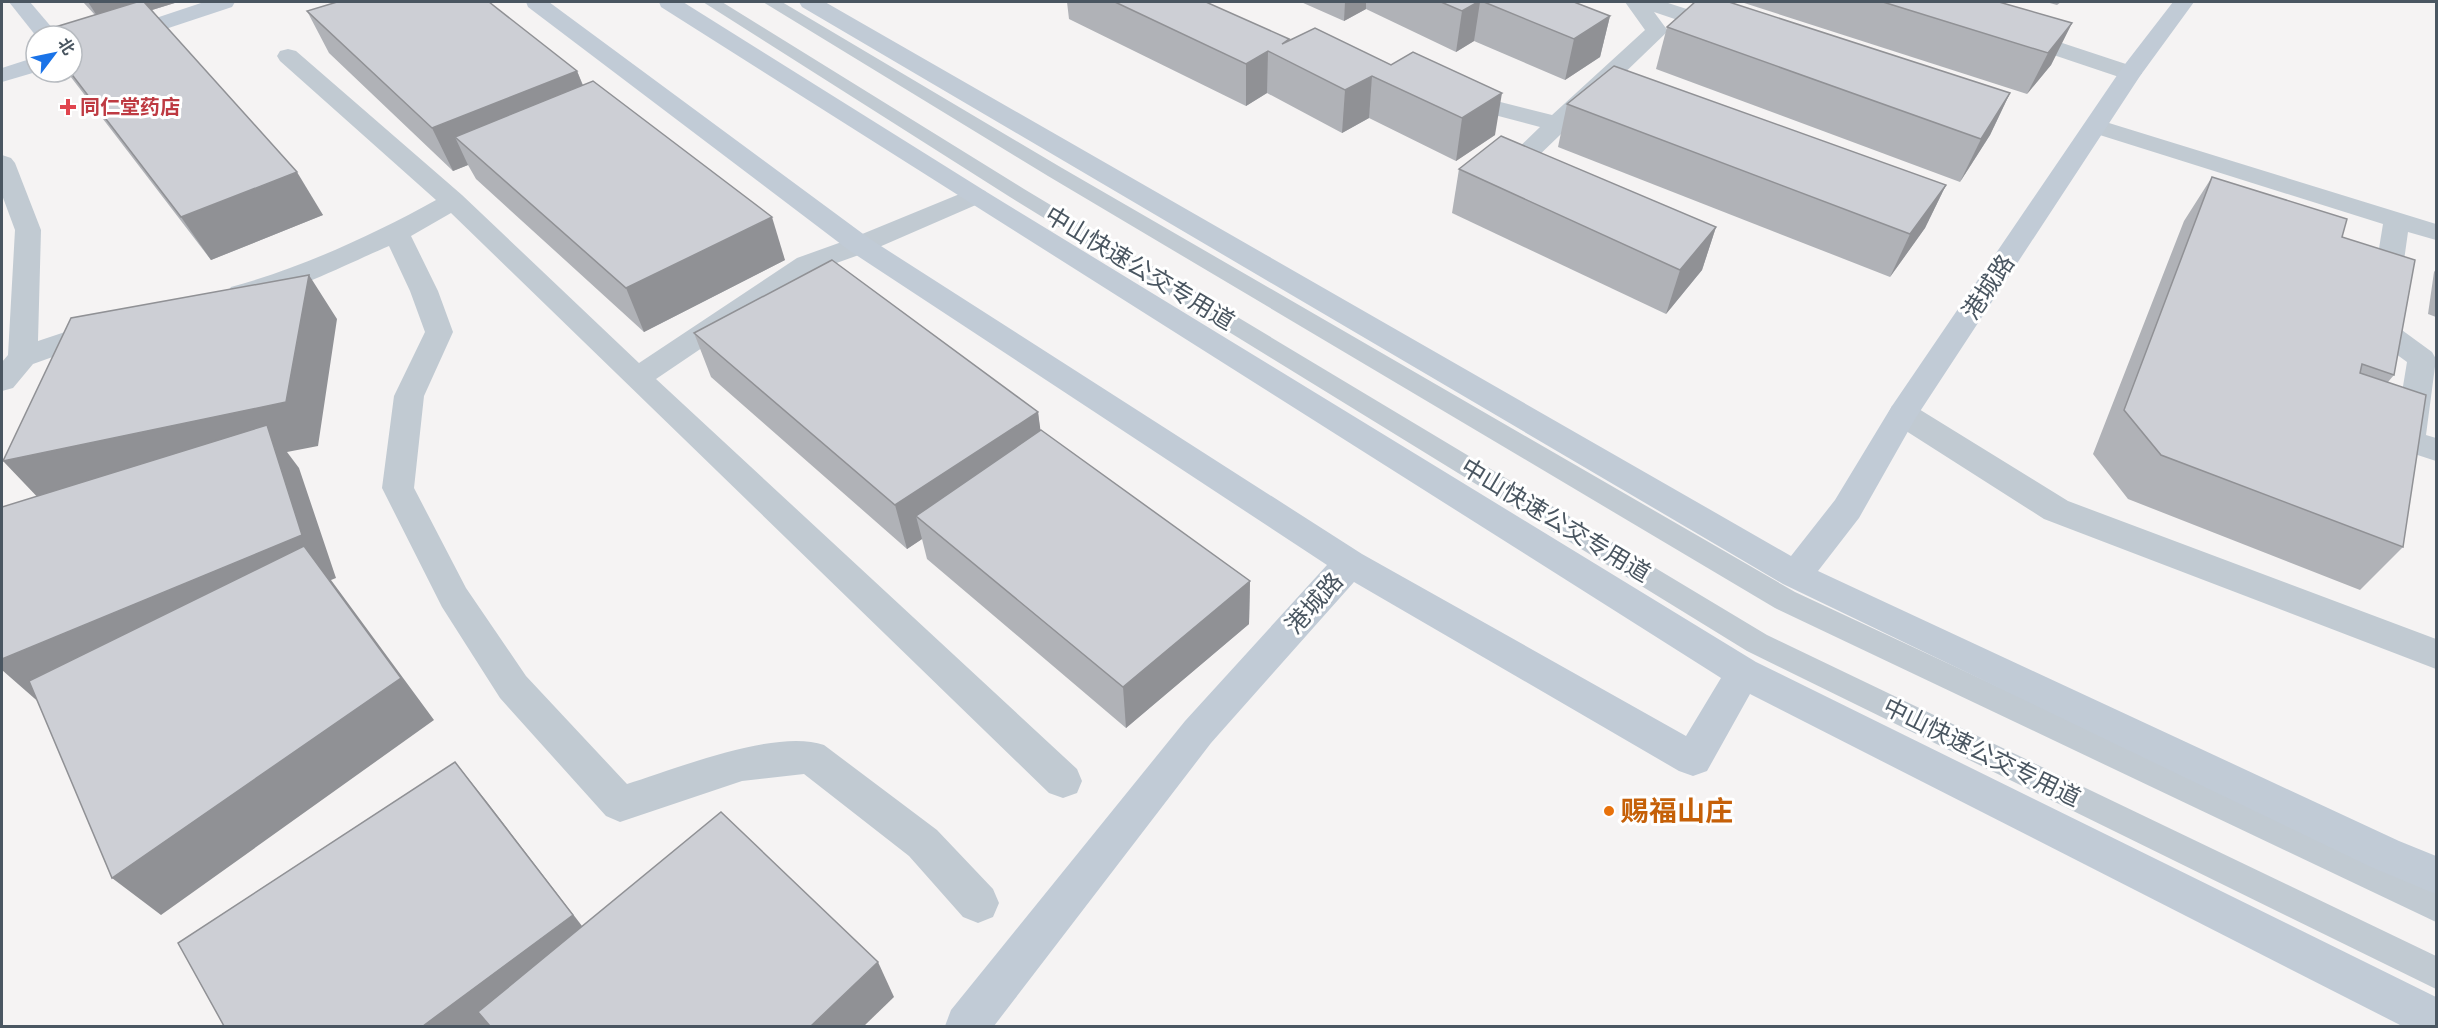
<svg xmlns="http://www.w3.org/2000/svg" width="2438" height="1028" viewBox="0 0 2438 1028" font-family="Jost,'Noto Sans SC',sans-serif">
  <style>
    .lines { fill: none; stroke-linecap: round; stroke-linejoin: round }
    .lane { fill: #c1cad2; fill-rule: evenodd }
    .street { fill: #c1cad2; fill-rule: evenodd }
    .secondary { fill: #c1cbd6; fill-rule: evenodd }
    .wall { fill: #b0b2b7 }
    .shaded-wall { fill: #909195 }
    .building { fill: #cdcfd5; stroke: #909195; stroke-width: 1.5 }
    .health-dot { fill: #e0444e; stroke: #fff; stroke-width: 2 }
    .food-dot { fill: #e8710a; stroke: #fff; stroke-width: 2 }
    .labels { text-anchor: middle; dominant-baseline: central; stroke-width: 6; stroke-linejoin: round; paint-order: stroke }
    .far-health-label { font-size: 20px; font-weight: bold; fill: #be3a42; stroke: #fff; text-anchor: start }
    .street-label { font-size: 24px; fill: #4a5661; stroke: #fff }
    .near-food-label { font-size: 28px; font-weight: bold; fill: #c56008; stroke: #fff; text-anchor: start }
  </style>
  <rect width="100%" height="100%" fill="#f5f3f3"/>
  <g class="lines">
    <!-- lane -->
    <g class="lane">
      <polygon points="703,2 722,2 1024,189 1767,635 2436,956 2436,989 1747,651 1010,197"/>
      <polygon points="763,2 782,2 1062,168 1795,592 2436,891 2436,922 1775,608 1048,176"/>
    </g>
    <!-- street -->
    <g class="street">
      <path d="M1625,2H1665L1730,23L1733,28L1730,33L1722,35L1654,12L1668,31L1532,162L1545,169L1549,174L1545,179C1531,183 1512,176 1503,164L1507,159L1540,127L1449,103L1445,98L1449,93L1457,91L1552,115L1645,30Z"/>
      <polygon points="2017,28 2138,68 2142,73 2138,78 2130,80 2122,78 2009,40 2006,35 2009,30"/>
      <path d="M288,49L296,51L462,195L639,363L797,258L850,239L967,191L976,188L985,191L989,196L985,201L870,251L817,270L656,379L1077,769L1082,781L1077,793L1063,798L1049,793L451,213L411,236L438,291L453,332L424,396L414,488L466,588L526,676L627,784C676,769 776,728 824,745L937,830L993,889L999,903L993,917L978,923L963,917L909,856L804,774L742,781L620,822L606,816L500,698L442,607L382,488L394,396L425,332L410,291L389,246C355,260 263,308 231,299L227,293L231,287C301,268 373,235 436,200L280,61L277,56L280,51Z"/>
      <polygon points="2096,119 2436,224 2436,240 2408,232 2395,325 2432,352 2436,359 2426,435 2436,438 2436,461 2399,449 2394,441 2407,362 2370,335 2366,328 2383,224 2087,131 2084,126 2087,121"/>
      <polygon points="2,155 11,158 15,163 41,230 38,341 101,320 111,322 115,329 111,336 33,364 13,388 2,391 2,362 8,355 15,230 2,195"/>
      <polygon points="1903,403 1914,406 2068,501 2436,639 2436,669 2044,519 1892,422 1888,414 1892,406"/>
    </g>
    <!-- secondary -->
    <g class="secondary">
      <polygon points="9,2 30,2 59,36 36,36"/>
      <polygon points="204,2 235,2 232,7 72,60 72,46"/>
      <polygon points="526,2 549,2 870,239 1362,554 1686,736 1721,678 661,7 659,2 683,2 985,191 1756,662 2436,997 2436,1026 2402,1026 1750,694 1707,771 1693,776 1679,771 1354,582 1211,743 994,1026 945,1026 951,1010 1185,721 1327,565 850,251 528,7"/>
      <polygon points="799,2 825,2 1791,556 1835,500 1892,406 2122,68 2173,2 2194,2 2140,76 1915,419 1859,518 1818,571 2399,841 2436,856 2436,894 2371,867 1783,584 802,7"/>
      <polygon points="36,57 36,72 2,82 2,68"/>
    </g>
  </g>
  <!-- wall -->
  <g class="wall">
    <polygon points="83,2 178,2 152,10 323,215 211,260 67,72 72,72 95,15"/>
    <polygon points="1067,2 1206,2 1288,41 1315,28 1495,135 1456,161 1369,118 1342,133 1267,93 1246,106 1069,19"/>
    <polygon points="1301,2 1574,2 1610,16 1600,57 1565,80 1474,41 1456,52 1366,9 1344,21"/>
    <polygon points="1741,2 1999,2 2072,23 2051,65 2027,94"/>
    <polygon points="2046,2 2061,2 2057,5"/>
    <polygon points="307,11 577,71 583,85 785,260 644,332 476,179 468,165 453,171 329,53"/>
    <polygon points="1667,27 2010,93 1990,135 1960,182 1656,69"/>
    <polygon points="1567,104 1946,185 1925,228 1890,277 1558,147"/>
    <polygon points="1459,169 1716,227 1702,270 1666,314 1452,213"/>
    <polygon points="2212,177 2342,237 2394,375 2388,382 2403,547 2360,590 2128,499 2093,454 2184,221"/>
    <polygon points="2436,269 2436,317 2428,314 2434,272"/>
    <polygon points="694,333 1038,412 1040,431 1250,581 1249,624 1126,728 927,559 922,539 907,549 711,377"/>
  </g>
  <!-- shaded-wall -->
  <g class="shaded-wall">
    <polygon points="88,2 178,2 103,25"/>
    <polygon points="1345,2 1366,2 1366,9 1344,21"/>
    <polygon points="1478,2 1480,2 1474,41 1456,52 1462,11"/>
    <polygon points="1610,16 1600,57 1565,80 1574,39"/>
    <polygon points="2072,23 2051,65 2027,94 2048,53"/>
    <polygon points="1268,51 1267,93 1246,106 1246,64"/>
    <polygon points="577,71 594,114 455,137 468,165 453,171 432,128"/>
    <polygon points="1372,76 1369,118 1342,133 1345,90"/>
    <polygon points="1502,93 1495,135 1456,161 1462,118"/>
    <polygon points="2010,93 1990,135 1960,182 1981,139"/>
    <polygon points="297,172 323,215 211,260 181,217"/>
    <polygon points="1946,185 1925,228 1890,277 1910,234"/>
    <polygon points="772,217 785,260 644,332 626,288"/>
    <polygon points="1716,227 1702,270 1666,314 1680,270"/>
    <polygon points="309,275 337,319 318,446 287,452 299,468 336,578 331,580 434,720 161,915 112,878 42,705 2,670 2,659 45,505 3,461"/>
    <polygon points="1038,412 1044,456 916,516 922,539 907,549 895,505"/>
    <polygon points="1250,581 1249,624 1126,728 1123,687"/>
    <polygon points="455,762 487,802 602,952 505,1026 423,1026"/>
    <polygon points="878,962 894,997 864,1026 811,1026"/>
  </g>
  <!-- building -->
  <g class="building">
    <polygon points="137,2 144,2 297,172 181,217 70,72 72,72 72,36 42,36 39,32"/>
    <polygon points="337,2 489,2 577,71 432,128 307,11"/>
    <polygon points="1115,2 1206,2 1289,39 1282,44 1315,28 1391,65 1413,52 1502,93 1462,118 1372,76 1345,90 1268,51 1246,64"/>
    <polygon points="1441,2 1478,2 1462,11"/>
    <polygon points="1484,2 1574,2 1610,16 1574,39"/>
    <polygon points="1695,2 1729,2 2010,93 1981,139 1667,27"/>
    <polygon points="1883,2 1999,2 2072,23 2048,53"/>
    <polygon points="1614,66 1946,185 1910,234 1567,104"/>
    <polygon points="593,81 772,217 626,288 455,137"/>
    <polygon points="1501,136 1716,227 1680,270 1459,169"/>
    <polygon points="2212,177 2347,219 2342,237 2415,260 2394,375 2362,364 2360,373 2426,395 2403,547 2161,455 2124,410"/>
    <polygon points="832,260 1038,412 895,505 694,333"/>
    <polygon points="309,275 286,402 3,461 71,318"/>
    <polygon points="267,425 302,535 2,659 2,507"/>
    <polygon points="1041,430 1250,581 1123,687 916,516"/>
    <polygon points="304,546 401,678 112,878 29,681"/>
    <polygon points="455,762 573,915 423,1026 224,1026 178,943"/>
    <polygon points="721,812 878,962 811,1026 490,1026 478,1012"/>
  </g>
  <!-- markers -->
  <path class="health-dot" d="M65 98h6v6h6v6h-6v6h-6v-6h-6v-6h6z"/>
  <circle class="food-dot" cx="1609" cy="811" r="6"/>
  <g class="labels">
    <!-- far-health labels -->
    <g class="far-health-label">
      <text x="80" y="107">同仁堂药店</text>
    </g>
    <!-- street labels -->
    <g class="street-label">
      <text transform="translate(1140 268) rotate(31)">中山快速公交专用道</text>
      <text transform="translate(1988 287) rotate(-56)">港城路</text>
      <text transform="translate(1556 520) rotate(31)">中山快速公交专用道</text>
      <text transform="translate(1314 603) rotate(-48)">港城路</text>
      <text transform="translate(1982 752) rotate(26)">中山快速公交专用道</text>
    </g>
    <!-- near-food labels -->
    <g class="near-food-label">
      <text x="1621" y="811">赐福山庄</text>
    </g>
  </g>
  <!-- border -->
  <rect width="2438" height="1028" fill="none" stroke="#4a5661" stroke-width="6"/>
  <!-- north arrow -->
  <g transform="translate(54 54) rotate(58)"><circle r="28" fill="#ffffff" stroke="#b7bbc0" stroke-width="1.5"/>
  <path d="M0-4.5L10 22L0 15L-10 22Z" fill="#1a73e8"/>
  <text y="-9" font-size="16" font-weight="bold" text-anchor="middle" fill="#4a5661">北</text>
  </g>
</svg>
